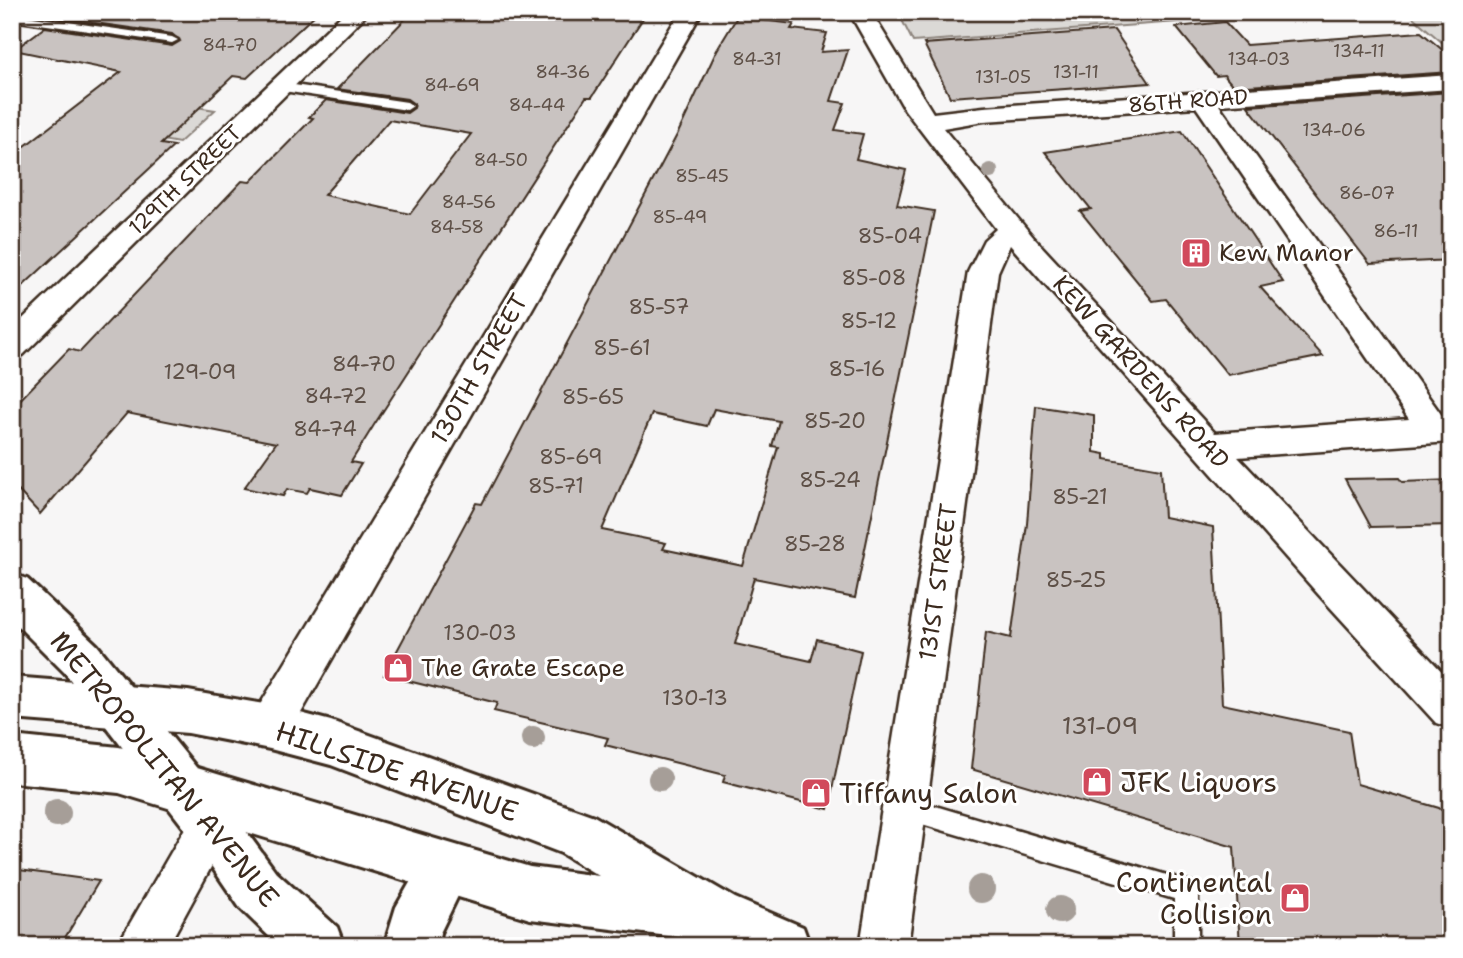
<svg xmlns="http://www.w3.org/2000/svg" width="1463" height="958" viewBox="0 0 1463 958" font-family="'Shantell Sans',sans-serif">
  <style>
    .green { fill: #dbd9d6; stroke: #8b827a; stroke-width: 2 }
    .building { fill: #c9c3c1; stroke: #3b2a1e; stroke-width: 2; fill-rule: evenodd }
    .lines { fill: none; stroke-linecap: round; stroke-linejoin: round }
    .lane-casing { stroke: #3b2a1e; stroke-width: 5 }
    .street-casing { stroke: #3b2a1e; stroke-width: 5 }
    .secondary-casing { stroke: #3b2a1e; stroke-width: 6 }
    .primary-casing { stroke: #3b2a1e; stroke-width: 6 }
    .lane { fill: #fff; fill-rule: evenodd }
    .street { fill: #fff; fill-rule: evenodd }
    .secondary { fill: #fff; fill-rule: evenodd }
    .primary { fill: #fff; fill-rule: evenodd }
    .tree { fill: #a69e98 }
    .labels { text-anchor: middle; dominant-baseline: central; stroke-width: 6; stroke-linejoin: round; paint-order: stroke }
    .far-number-label { font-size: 18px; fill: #5e5047 }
    .far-street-label { font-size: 21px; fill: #3b2a1e; stroke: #fff }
    .number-label { font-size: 21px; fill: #5e5047 }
    .poi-label { font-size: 24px; fill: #3b2a1e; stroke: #fff; text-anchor: start }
    .street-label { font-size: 24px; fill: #3b2a1e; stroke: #fff }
    .near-number-label { font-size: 24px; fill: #5e5047 }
    .near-street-label { font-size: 28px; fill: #3b2a1e; stroke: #fff }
    .near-poi-label { font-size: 28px; fill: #3b2a1e; stroke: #fff; text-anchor: start }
  </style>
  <rect width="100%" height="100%" fill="#f7f6f6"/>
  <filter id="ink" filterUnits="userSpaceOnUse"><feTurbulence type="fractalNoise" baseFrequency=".0143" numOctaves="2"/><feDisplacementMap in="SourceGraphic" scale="14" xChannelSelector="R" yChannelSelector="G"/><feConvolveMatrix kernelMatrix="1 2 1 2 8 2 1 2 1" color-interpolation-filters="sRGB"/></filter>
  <g filter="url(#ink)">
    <!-- green -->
    <g class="green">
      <polygon points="898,12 1309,12 913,42"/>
      <polygon points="1407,12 1451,12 1451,50"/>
      <polygon points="122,95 215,110 179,143 83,126"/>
    </g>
    <!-- building -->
    <g class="building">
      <polygon points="53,12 318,12 247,78 233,76 161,144 174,146 12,296 12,156 121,72 14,50 45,27 172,46 180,41 172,34 53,17"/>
      <path d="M412,12H647L592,97H586L374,425L351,462L361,464L342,495L310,488L307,493L287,489L283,496L244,488L276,443L127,413L40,514L12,484V408L69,349L80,352L242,181L250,182L313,118L309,117L326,100L407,113L414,108V104L407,99L337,89ZM389,120L471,134L410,214L324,195Z"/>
      <path d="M737,17L794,24L791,29L827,33L821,52L848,50L831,101L845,103L835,130L863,134L856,159L906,170L897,205L934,211L855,598L754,578L735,644L811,661L817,639L861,651L828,809L723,782L725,775L605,745L608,738L494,711L497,703L384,675L476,503L482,504L678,133L717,50ZM714,409L779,421L772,446L778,447L743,566L663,549L666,543L602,530L652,414L707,426Z"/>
      <polygon points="1225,22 1246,45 1421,32 1451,57 1451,72 1234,87 1224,75 1216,76 1176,27"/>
      <polygon points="1114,30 1150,83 950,97 924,44"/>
      <polygon points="1451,92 1451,260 1370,264 1248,106"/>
      <polygon points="1182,131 1283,282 1260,287 1323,356 1228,375 1166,299 1153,301 1080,211 1091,209 1045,152"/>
      <polygon points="1036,406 1094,415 1094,452 1105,454 1105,459 1161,469 1164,517 1213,527 1222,704 1349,731 1357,784 1439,808 1451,818 1451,946 1240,946 1234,847 971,769 986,632 1011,638 1027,524"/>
      <polygon points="1399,478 1402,482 1451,480 1451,525 1371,527 1345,479"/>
      <polygon points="12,869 99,881 60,946 12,946"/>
    </g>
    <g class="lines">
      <!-- lane casing -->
      <g class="lane-casing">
        <g id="lane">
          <polygon points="12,14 172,37 178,40 172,43 12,20"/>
          <polygon points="281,83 407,102 413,106 407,110 277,90 277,84"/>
          <polygon points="905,797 1194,883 1198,891 1198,946 1174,946 1174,899 905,819 897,816 894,808 897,800"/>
        </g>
      </g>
      <!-- street casing -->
      <g class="street-casing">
        <g id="street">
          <polygon points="12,12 29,12 12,22"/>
          <polygon points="345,12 369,12 23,355 12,358 12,329"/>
          <polygon points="680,12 702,12 285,741 270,747 255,741 249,727 255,713"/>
          <path d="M849,12H871L933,113L984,107L1451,75V89L1219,105L1443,417L1451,416V442L1238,457L1451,681V728L1436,723L1319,595L1010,245L998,272L908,946H860L968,272L984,240L996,229L905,110ZM1196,107L1409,419L1215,433L1034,238L943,128L984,121Z"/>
          <polygon points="212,803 228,809 234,825 168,946 117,946 196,809"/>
        </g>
      </g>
      <!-- secondary casing -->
      <g class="secondary-casing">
        <g id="secondary">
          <polygon points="12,574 27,579 97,645 229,808 276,872 337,927 344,946 279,946 240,908 195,842 65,673 12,620"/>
          <polygon points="446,844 464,851 471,869 440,933 437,946 384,946 396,907 428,851"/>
        </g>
      </g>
      <!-- primary casing -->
      <g class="primary-casing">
        <polygon id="primary" points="12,677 188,691 270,705 331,721 594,816 735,898 803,927 810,946 723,946 706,938 701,940 530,919 119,793 12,782 12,736 119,747 177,762 530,867 599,876 561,853 331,765 270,749 188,733 12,719"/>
      </g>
      <!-- lane -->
      <use href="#lane" class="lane"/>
      <!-- street -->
      <use href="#street" class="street"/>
      <!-- secondary -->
      <use href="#secondary" class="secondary"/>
      <!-- primary -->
      <use href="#primary" class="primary"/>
    </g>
    <!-- trees -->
    <g class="tree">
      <circle cx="990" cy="171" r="8"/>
      <circle cx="533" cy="738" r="12"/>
      <circle cx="660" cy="779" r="12"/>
      <circle cx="57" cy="813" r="14"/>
      <circle cx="981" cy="889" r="14"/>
      <circle cx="1060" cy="910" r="14"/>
    </g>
  </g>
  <!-- icons -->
  <defs>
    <g id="building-square" transform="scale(1.575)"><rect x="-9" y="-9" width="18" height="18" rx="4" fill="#d1495b" stroke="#fff"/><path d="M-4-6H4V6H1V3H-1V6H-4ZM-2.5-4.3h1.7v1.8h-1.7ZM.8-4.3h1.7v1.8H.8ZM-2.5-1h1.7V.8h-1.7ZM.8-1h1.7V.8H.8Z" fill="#fff"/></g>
    <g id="shop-square" transform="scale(1.575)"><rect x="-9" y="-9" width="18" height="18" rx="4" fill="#d1495b" stroke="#fff"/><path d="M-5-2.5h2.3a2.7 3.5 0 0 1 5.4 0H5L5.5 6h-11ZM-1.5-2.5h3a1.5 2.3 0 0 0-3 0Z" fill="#fff"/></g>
  </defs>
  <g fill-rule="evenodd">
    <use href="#building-square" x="1196" y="253"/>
    <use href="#shop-square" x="398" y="668"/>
    <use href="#shop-square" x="1097" y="782"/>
    <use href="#shop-square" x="816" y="793"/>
    <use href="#shop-square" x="1295" y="898"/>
  </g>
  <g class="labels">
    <!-- far-number labels -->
    <g class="far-number-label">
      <text x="230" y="45">84-70</text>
      <text x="1359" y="51">134-11</text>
      <text x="757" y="59">84-31</text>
      <text x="1259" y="59">134-03</text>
      <text x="563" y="72">84-36</text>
      <text x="1076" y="72">131-11</text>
      <text x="1003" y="77">131-05</text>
      <text x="452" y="85">84-69</text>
      <text x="537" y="105">84-44</text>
      <text x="1334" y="130">134-06</text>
      <text x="501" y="160">84-50</text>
      <text x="702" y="176">85-45</text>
      <text x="1367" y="193">86-07</text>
      <text x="469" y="202">84-56</text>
      <text x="680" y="217">85-49</text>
      <text x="457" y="227">84-58</text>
      <text x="1396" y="231">86-11</text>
    </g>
    <!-- far-street labels -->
    <g class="far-street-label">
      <text transform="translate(1188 101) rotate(-4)">86TH ROAD</text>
      <text transform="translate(185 180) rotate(-44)">129TH STREET</text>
    </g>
    <!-- number labels -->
    <g class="number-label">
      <text x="890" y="236">85-04</text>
      <text x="874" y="278">85-08</text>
      <text x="659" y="307">85-57</text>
      <text x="869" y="321">85-12</text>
      <text x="622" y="348">85-61</text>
      <text x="364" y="364">84-70</text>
      <text x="857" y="369">85-16</text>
      <text x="200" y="372">129-09</text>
      <text x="336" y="396">84-72</text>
      <text x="593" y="397">85-65</text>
      <text x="835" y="421">85-20</text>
      <text x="325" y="429">84-74</text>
      <text x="571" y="457">85-69</text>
      <text x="830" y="480">85-24</text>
      <text x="556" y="486">85-71</text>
      <text x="1080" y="497">85-21</text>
      <text x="815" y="544">85-28</text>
      <text x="1076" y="580">85-25</text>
      <text x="480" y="633">130-03</text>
      <text x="695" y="698">130-13</text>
    </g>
    <!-- poi labels -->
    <g class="poi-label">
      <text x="1219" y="253">Kew Manor</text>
      <text x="421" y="668">The Grate Escape</text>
    </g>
    <!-- street labels -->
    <g class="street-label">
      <text transform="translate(479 369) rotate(-60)">130TH STREET</text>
      <text transform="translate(1141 372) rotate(48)">KEW GARDENS ROAD</text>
      <text transform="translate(938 582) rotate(-82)">131ST STREET</text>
    </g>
    <!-- near-number labels -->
    <g class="near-number-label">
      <text x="1100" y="726">131-09</text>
    </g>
    <!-- near-street labels -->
    <g class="near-street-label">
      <text transform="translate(165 769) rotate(51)">METROPOLITAN AVENUE</text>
      <text transform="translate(397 771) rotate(19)">HILLSIDE AVENUE</text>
    </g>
    <!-- near-poi labels -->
    <g class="near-poi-label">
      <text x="1120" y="782">JFK Liquors</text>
      <text x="839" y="793">Tiffany Salon</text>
      <text x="1272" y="882" text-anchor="end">Continental<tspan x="1272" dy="32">Collision</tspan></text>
    </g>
  </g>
  <!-- margin -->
  <rect width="1463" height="958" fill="none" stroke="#fff" stroke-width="42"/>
  <rect x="21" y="21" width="1421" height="916" fill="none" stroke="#3b2a1e" stroke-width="2.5" filter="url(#ink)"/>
</svg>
